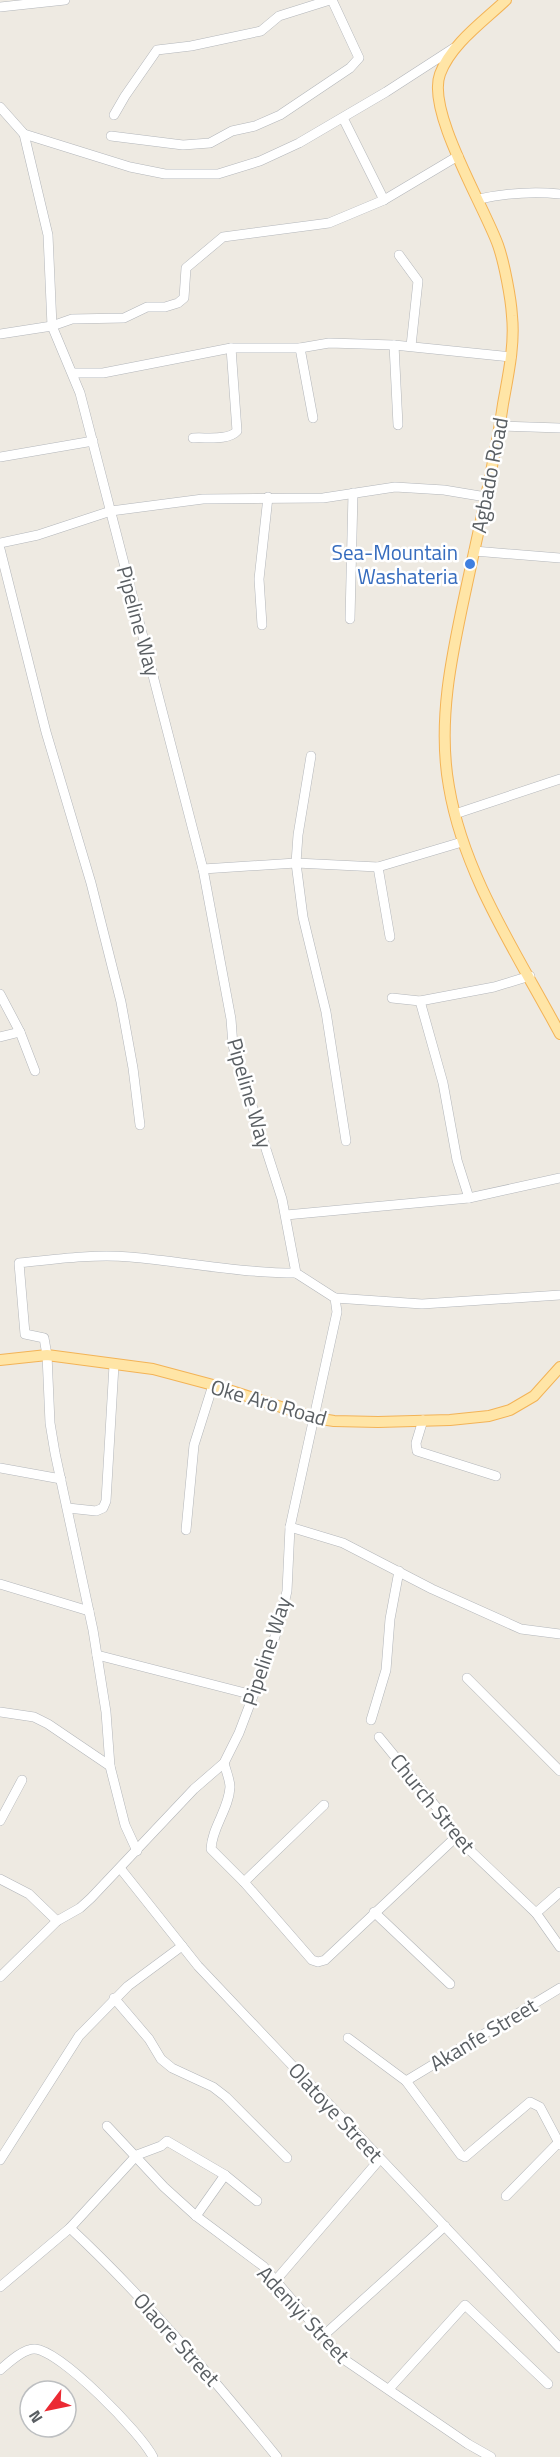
<svg xmlns="http://www.w3.org/2000/svg" width="560" height="2457" viewBox="0 0 560 2457" font-family="'Titillium Web',sans-serif">
  <style>
    .lines { fill: none; stroke-linecap: round; stroke-linejoin: round }
    .minor-casing { stroke: #b3b6ba; stroke-width: 10 }
    .major-casing { stroke: #f3b356; stroke-width: 12 }
    .minor { stroke: #fff; stroke-width: 9 }
    .major { stroke: #ffe5a6; stroke-width: 10 }
    .shop-dot { fill: #3f7fe0; stroke: #fff; stroke-width: 2 }
    .labels { text-anchor: middle; dominant-baseline: central; stroke-width: 5; stroke-linejoin: round; paint-order: stroke }
    .street-label { font-size: 21px; fill: #5a5f63; stroke: #fff }
    .shop-label { font-size: 21px; fill: #366cbe; stroke: #fff; text-anchor: end }
  </style>
  <rect width="100%" height="100%" fill="#eeeae2"/>
  <g class="lines">
    <!-- minor casing -->
    <g class="minor-casing">
      <g id="minor">
        <polyline points="0,7 65,0"/>
        <polyline points="0,107 24,134 48,235 52,326 80,393 203,869 231,1019 233,1046 282,1199 296,1273 335,1298 337,1312 290,1527 287,1591 281,1617 272,1646 239,1733 224,1763 194,1789 91,1898 80,1908 57,1921 0,1977"/>
        <polyline points="114,115 125,96 157,50 191,46 261,31 279,16 330,0"/>
        <polyline points="343,118 384,200"/>
        <polyline points="24,134 130,167 165,174 218,174 260,161 299,143 386,92 454,48"/>
        <polyline points="111,136 183,145 210,143 232,131 255,126 280,115 350,68 359,58 332,0"/>
        <path d="M479,199C507,193 532,191 560,194"/>
        <polyline points="399,255 418,281 411,346"/>
        <polyline points="0,334 52,326 72,319 124,318 147,307 165,307 178,303 184,298 186,268 223,237 329,223 384,200 458,156"/>
        <polyline points="394,345 398,425"/>
        <polyline points="300,348 313,418"/>
        <polyline points="73,373 103,373 231,348 300,348 329,343 394,345 511,357"/>
        <polyline points="500,426 560,428"/>
        <path d="M193,438C206,437 228,441 237,431L231,348"/>
        <polyline points="0,457 93,441"/>
        <polyline points="0,543 38,535 111,511 203,499 323,498 395,487 444,490 486,497"/>
        <polyline points="0,549 46,732 91,883 121,1002 133,1068 140,1125"/>
        <polyline points="474,551 560,558"/>
        <polyline points="350,619 353,493"/>
        <polyline points="262,625 259,579 268,497"/>
        <polyline points="311,756 298,835 296,863 303,917 326,1012 346,1141"/>
        <polyline points="455,814 560,779"/>
        <polyline points="378,867 390,937"/>
        <polyline points="203,869 296,863 378,867 462,842"/>
        <polyline points="0,994 20,1032 35,1071"/>
        <polyline points="392,998 420,1001 494,987 530,976"/>
        <polyline points="420,1001 443,1083 457,1160 469,1198"/>
        <polyline points="0,1037 20,1032"/>
        <polyline points="286,1215 469,1198 560,1178"/>
        <polyline points="335,1298 422,1304 560,1295"/>
        <polyline points="423,1420 416,1443 417,1451 496,1476"/>
        <polyline points="0,1468 61,1479"/>
        <polyline points="68,1508 96,1511 103,1508 106,1501 114,1365"/>
        <polyline points="290,1527 343,1543 432,1589 521,1629 560,1634"/>
        <polyline points="186,1530 194,1445 213,1385"/>
        <polyline points="0,1584 89,1611"/>
        <polyline points="97,1655 253,1695"/>
        <polyline points="467,1678 560,1771"/>
        <polyline points="0,1712 34,1717 48,1724 110,1766"/>
        <polyline points="371,1720 386,1670 390,1619 399,1571"/>
        <polyline points="379,1737 442,1814 456,1837 536,1913 560,1947"/>
        <path d="M224,1763C226,1771 230,1780 230,1787C229,1809 212,1827 211,1849L244,1882L312,1960L318,1962L325,1960L456,1837"/>
        <polyline points="0,1821 22,1780"/>
        <path d="M137,1851L125,1825L110,1766L106,1712L93,1630L55,1453L50,1423L47,1355L44,1338L25,1334L19,1263C57,1259 93,1254 130,1257C186,1262 240,1273 296,1273"/>
        <polyline points="120,1868 198,1966 560,2348"/>
        <polyline points="0,1879 29,1894 57,1921"/>
        <polyline points="244,1882 324,1805"/>
        <polyline points="374,1912 450,1984"/>
        <polyline points="536,1913 560,1892"/>
        <polyline points="114,1998 149,2039 161,2059 172,2068 213,2087 226,2097 287,2158"/>
        <polyline points="348,2038 406,2081 461,2155 465,2157 530,2102 540,2107 560,2145"/>
        <polyline points="406,2081 560,1988"/>
        <polyline points="107,2126 164,2187 196,2216 263,2266 342,2358 468,2444 491,2457"/>
        <polyline points="0,2160 79,2036 128,1986 182,1946"/>
        <polyline points="506,2196 558,2143"/>
        <polyline points="196,2216 225,2175"/>
        <path d="M70,2228C146,2299 212,2377 277,2457"/>
        <polyline points="276,2280 380,2159"/>
        <polyline points="0,2287 70,2228 137,2155 161,2146 167,2141 225,2175 257,2201"/>
        <polyline points="323,2336 445,2226"/>
        <path d="M0,2370C8,2363 24,2348 35,2349C61,2351 141,2433 153,2457"/>
        <polyline points="389,2389 465,2305 548,2384"/>
      </g>
    </g>
    <!-- major casing -->
    <g class="major-casing">
      <g id="major">
        <path d="M506,0C484,21 451,44 440,74C426,111 484,206 498,245C504,262 511,298 512,316C515,345 508,376 503,404C494,466 479,528 466,589C452,654 437,721 449,787C464,876 518,955 560,1034"/>
        <polyline points="0,1360 47,1355 153,1369 213,1385 315,1418 334,1421 378,1422 450,1420 489,1416 510,1410 534,1396 560,1367"/>
      </g>
    </g>
    <!-- minor -->
    <use href="#minor" class="minor"/>
    <!-- major -->
    <use href="#major" class="major"/>
  </g>
  <!-- markers -->
  <circle class="shop-dot" cx="470" cy="564" r="6"/>
  <g class="labels">
    <!-- street labels -->
    <g class="street-label">
      <text transform="translate(489 475) rotate(-79)">Agbado Road</text>
      <text transform="translate(139 621) rotate(75)">Pipeline Way</text>
      <text transform="translate(250 1093) rotate(74)">Pipeline Way</text>
      <text transform="translate(269 1402) rotate(16)">Oke Aro Road</text>
      <text transform="translate(266 1651) rotate(-72)">Pipeline Way</text>
      <text transform="translate(433 1803) rotate(51)">Church Street</text>
      <text transform="translate(483 2034) rotate(-31)">Akanfe Street</text>
      <text transform="translate(336 2112) rotate(47)">Olatoye Street</text>
      <text transform="translate(304 2314) rotate(47)">Adeniyi Street</text>
      <text transform="translate(177 2339) rotate(48)">Olaore Street</text>
    </g>
    <!-- shop labels -->
    <g class="shop-label">
      <text x="458" y="552">Sea-Mountain<tspan x="458" dy="24">Washateria</tspan></text>
    </g>
  </g>
  <!-- north arrow -->
  <g transform="translate(48 2409) rotate(238)"><circle r="28" fill="#ffffff" stroke="#bdbfc1" stroke-width="1.5"/>
  <path d="M0-4.5L10 22L0 15L-10 22Z" fill="#eb2a33"/>
  <text y="-9" font-size="16" font-weight="bold" text-anchor="middle" fill="#5a5f63">N</text>
  </g>
</svg>
